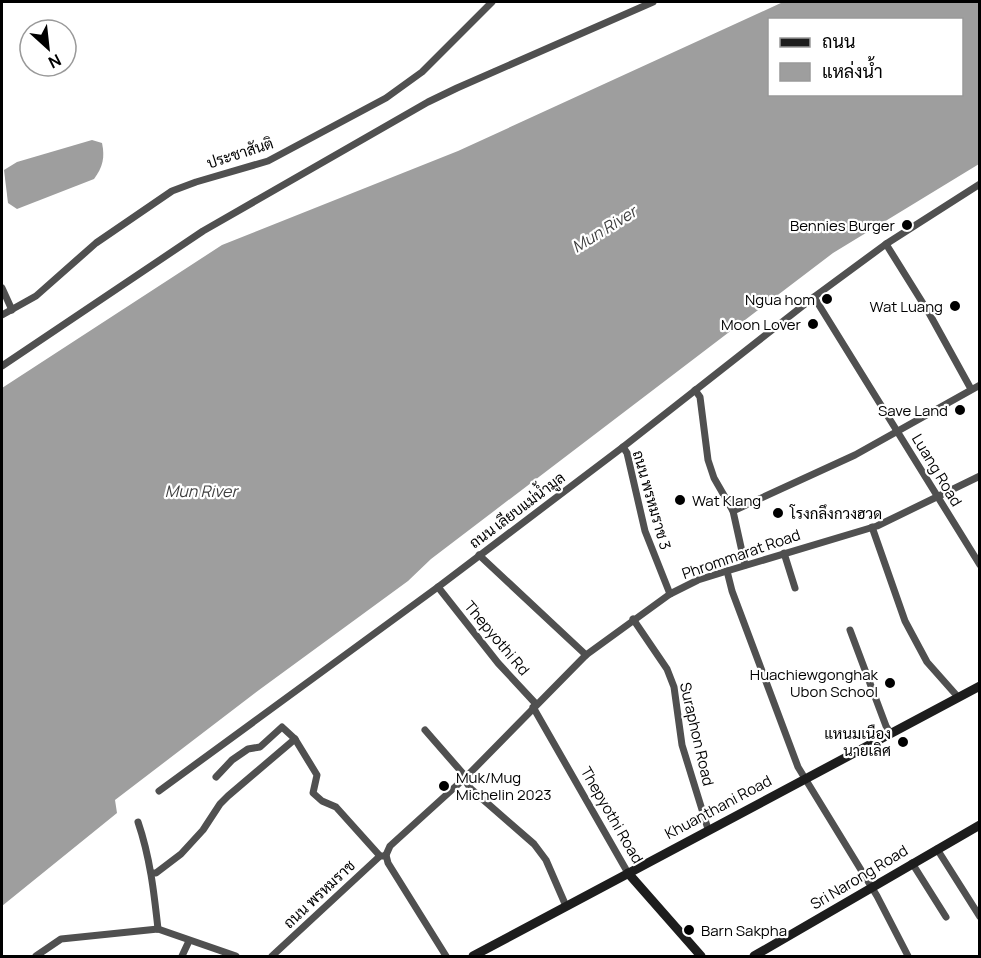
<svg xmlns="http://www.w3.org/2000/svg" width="981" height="958" viewBox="0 0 981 958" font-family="Manrope,Sarabun,sans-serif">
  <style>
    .water { fill: #9e9e9e; fill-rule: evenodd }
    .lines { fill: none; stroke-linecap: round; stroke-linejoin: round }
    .street { stroke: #505050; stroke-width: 7 }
    .secondary { stroke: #1d1d1d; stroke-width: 9 }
    .poi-dot { fill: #000; stroke: #fff; stroke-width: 2 }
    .labels { text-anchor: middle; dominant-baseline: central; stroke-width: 4.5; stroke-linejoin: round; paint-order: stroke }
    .street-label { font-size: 15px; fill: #000; stroke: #fff }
    .poi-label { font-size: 15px; fill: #000; stroke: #fff; text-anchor: end }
    .water-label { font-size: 16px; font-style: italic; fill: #3f3f3f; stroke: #fff }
  </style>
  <rect width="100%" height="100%" fill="#fff"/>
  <!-- water -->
  <g class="water">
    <path d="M783,2H979V164L833,253L431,559L408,581L259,690L115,800L117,813L2,906V388L222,245L458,151ZM770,20H962V94H770Z"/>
    <path d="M92,140L102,143C105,157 103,167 94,179L17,209L8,203L4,170L17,162Z"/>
  </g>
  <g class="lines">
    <!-- street -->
    <g class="street">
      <polyline points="886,244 929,313 971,389"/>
      <polyline points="2,288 12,310"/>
      <polyline points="814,297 980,565"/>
      <polyline points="2,315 36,296 96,243 172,191 196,182 268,161 386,98 422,72 492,2"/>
      <polyline points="2,366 203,231 428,102 457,88 653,2"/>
      <polyline points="695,390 700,397 708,460 714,478 733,511"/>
      <polyline points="623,447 627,453 645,531 670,594"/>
      <polyline points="872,527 905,621 927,662 958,697"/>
      <polyline points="784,553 795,588"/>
      <polyline points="479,555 586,655"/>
      <polyline points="745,565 733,511 855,455 980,385"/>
      <polyline points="727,571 732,591 798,767 877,896 908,956"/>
      <polyline points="438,587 498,663 536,704"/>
      <polyline points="633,619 667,669 674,687 682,745 708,829"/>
      <polyline points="850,630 886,726 891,734"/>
      <polyline points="533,707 628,873"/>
      <polyline points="425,730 466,777"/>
      <polyline points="216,777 232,760 248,749 260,747 282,727 295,739 317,775 313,793 322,801 336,807 380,856"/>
      <polyline points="464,779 471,789 534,844 546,860 566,906"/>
      <polyline points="159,791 438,587 623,447 814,297 886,244 980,184"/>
      <path d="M138,822C150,857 154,892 158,929"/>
      <polyline points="937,849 980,917"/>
      <polyline points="386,855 390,846 466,777 586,655 670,594 698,580 727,571 877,526 980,476"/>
      <polyline points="386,855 388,863 446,956"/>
      <polyline points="912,863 946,917"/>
      <polyline points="152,873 156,873 181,854 203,830 220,804 228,796 295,739"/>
      <polyline points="36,956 61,939 158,929 236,956"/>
      <polyline points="182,956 189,941"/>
      <polyline points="272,956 380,856 384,856"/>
    </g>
    <!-- secondary -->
    <g class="secondary">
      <polyline points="628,873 701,956"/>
      <polyline points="473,956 980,686"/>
      <polyline points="754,956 980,825"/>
    </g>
  </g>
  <!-- markers -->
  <g class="poi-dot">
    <circle cx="907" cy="225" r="6"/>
    <circle cx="827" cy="299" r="6"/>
    <circle cx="955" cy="306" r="6"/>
    <circle cx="813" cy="324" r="6"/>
    <circle cx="960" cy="410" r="6"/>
    <circle cx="680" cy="500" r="6"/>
    <circle cx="778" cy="513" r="6"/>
    <circle cx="890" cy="683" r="6"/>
    <circle cx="903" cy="742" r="6"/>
    <circle cx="444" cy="786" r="6"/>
    <circle cx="689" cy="930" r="6"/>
  </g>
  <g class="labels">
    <!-- street labels -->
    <g class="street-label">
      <text transform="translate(240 153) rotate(-18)">ประชาสันติ</text>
      <text transform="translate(937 470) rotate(59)">Luang Road</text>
      <text transform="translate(652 500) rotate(74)">ถนน พรหมราช 3</text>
      <text transform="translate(517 510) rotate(-37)">ถนน เลียบแม่น้ำมูล</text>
      <text transform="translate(741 554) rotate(-19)">Phrommarat Road</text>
      <text transform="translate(497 638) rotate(50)">Thepyothi Rd</text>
      <text transform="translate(697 734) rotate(77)">Suraphon Road</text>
      <text transform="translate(718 807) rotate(-28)">Khuanthani Road</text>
      <text transform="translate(612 815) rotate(60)">Thepyothi Road</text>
      <text transform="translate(859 877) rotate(-31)">Sri Narong Road</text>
      <text transform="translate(319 894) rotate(-43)">ถนน พรหมราช</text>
    </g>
    <!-- poi labels -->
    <g class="poi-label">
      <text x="895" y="225">Bennies Burger</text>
      <text x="815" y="299">Ngua hom</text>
      <text x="943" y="306">Wat Luang</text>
      <text x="801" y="324">Moon Lover</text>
      <text x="948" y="410">Save Land</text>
      <text x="692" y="500" text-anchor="start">Wat Klang</text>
      <text x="790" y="513" text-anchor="start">โรงกลึงกวงฮวด</text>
      <text x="878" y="674">Huachiewgonghak<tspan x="878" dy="17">Ubon School</tspan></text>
      <text x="891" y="733">แหนมเนือง<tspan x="891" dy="17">นายเลิศ</tspan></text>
      <text x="456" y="777" text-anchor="start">Muk/Mug<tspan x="456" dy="17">Michelin 2023</tspan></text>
      <text x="701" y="930" text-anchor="start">Barn Sakpha</text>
    </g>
    <!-- water labels -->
    <g class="water-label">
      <text transform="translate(604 229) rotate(-32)">Mun River</text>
      <text x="201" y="491">Mun River</text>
    </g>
  </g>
  <!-- border -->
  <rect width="981" height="958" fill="none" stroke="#000000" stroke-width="6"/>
  <!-- legend -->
  <rect x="768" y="18" width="195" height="78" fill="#ffffff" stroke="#999999" stroke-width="1.5"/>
  <rect x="780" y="38" width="30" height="9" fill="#1d1d1d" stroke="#999999" stroke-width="1.5"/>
  <text x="822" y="48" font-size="18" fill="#000000">ถนน</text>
  <rect x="780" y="63" width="30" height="18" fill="#9e9e9e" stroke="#999999" stroke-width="1.5"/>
  <text x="822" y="78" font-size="18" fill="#000000">แหล่งน้ำ</text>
  <!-- north arrow -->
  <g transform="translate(48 48) rotate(153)"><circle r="28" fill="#ffffff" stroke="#999999" stroke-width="1.5"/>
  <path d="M0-4.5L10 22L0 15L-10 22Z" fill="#000000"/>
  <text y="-9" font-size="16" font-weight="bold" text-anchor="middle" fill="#000000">N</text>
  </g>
</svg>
